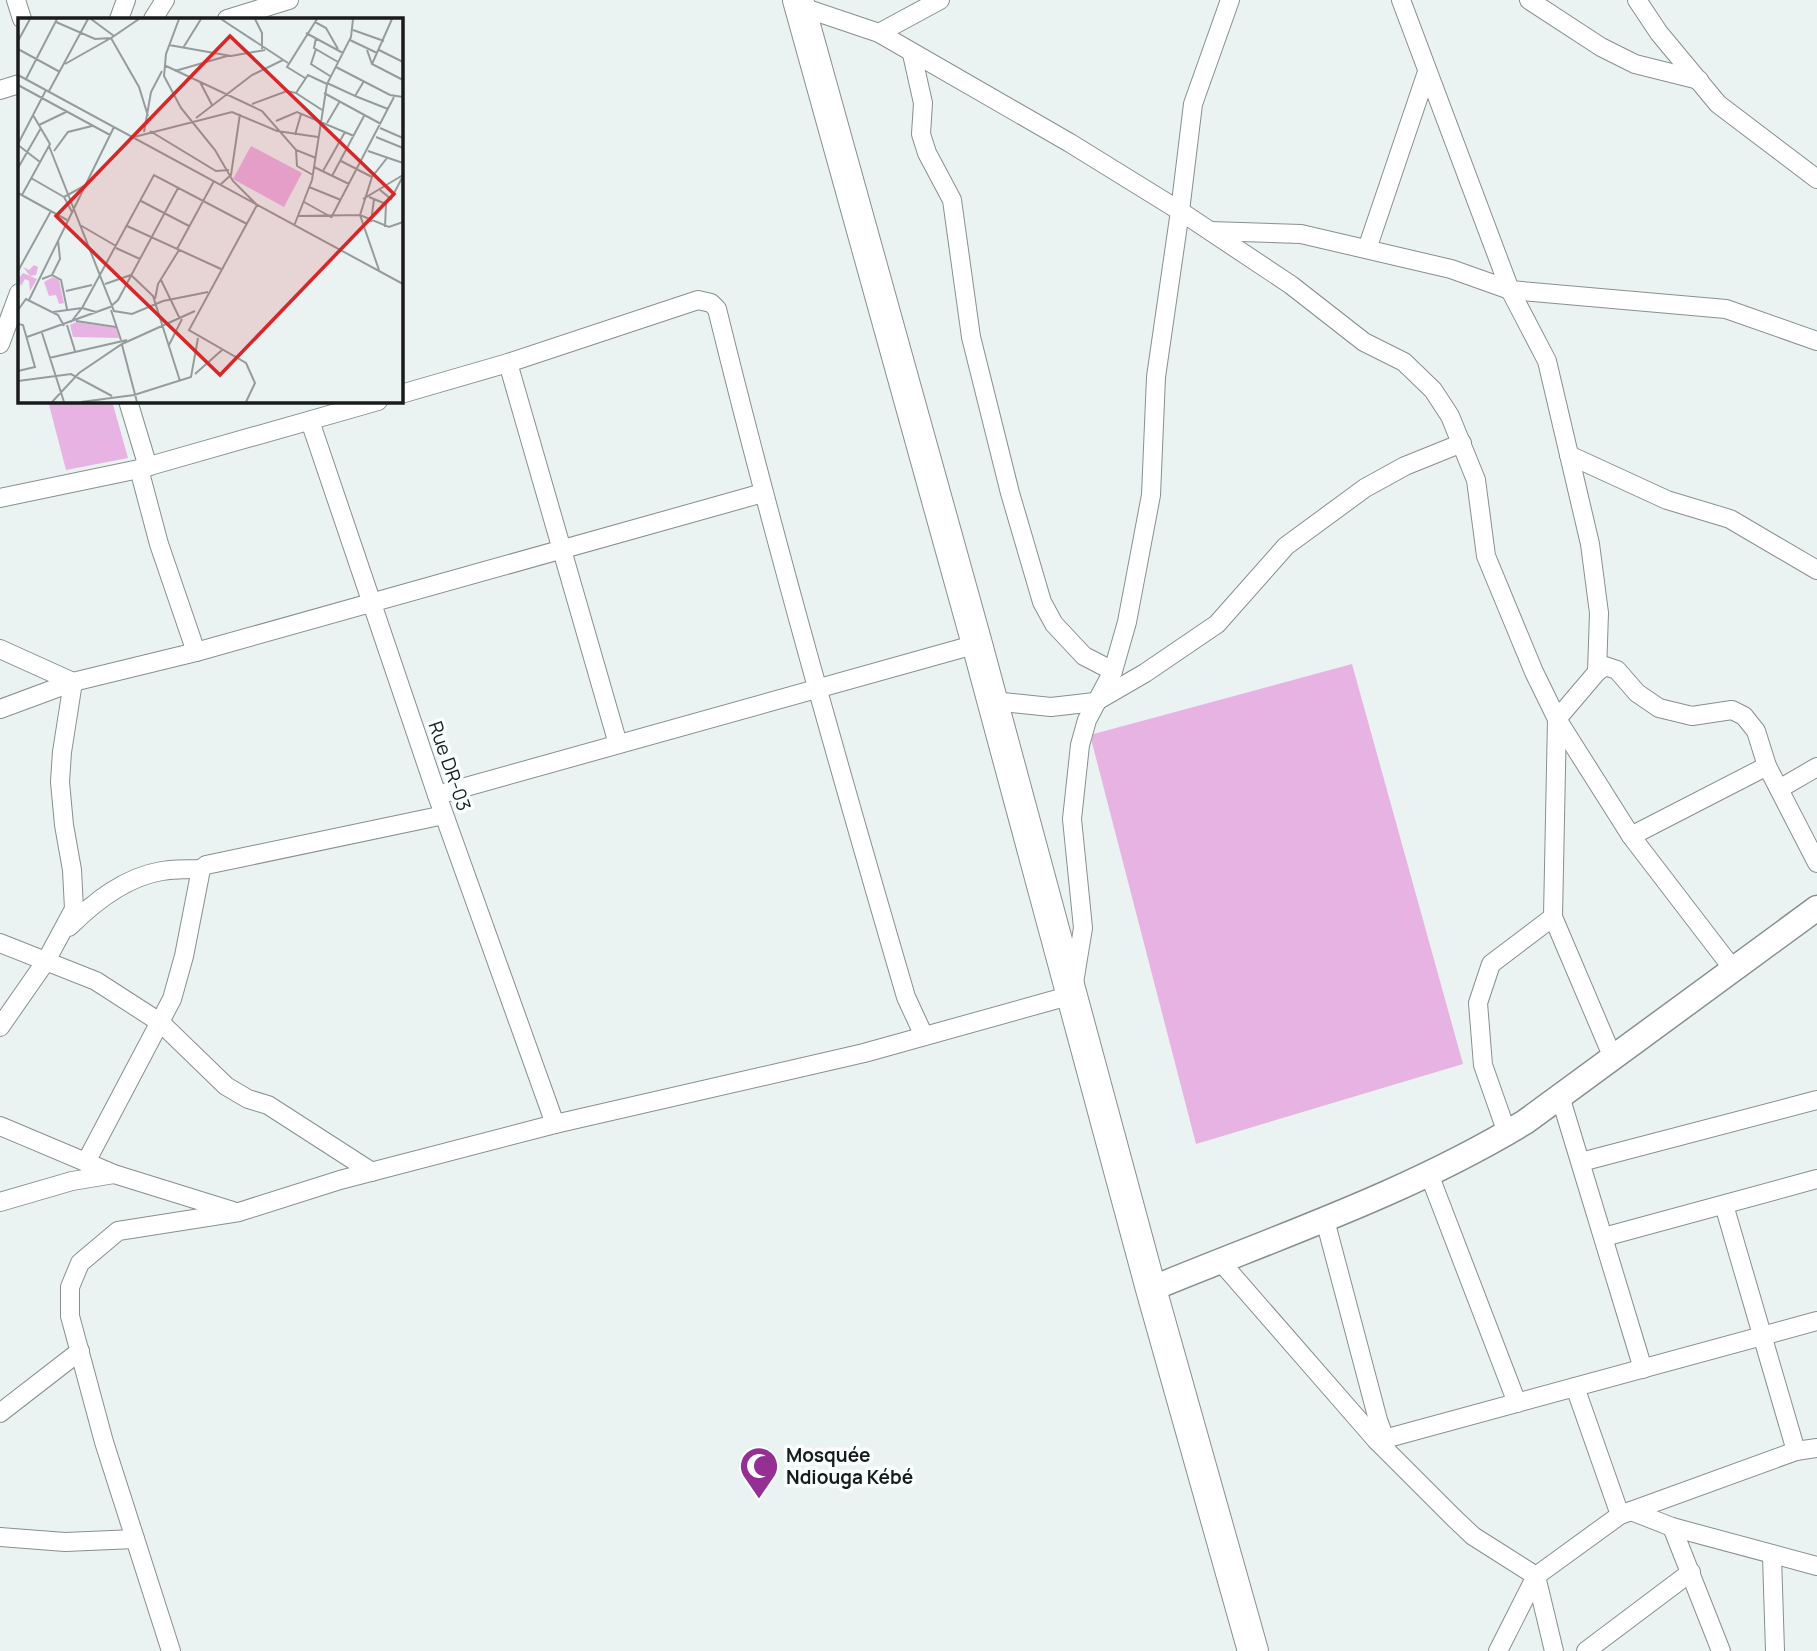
<svg xmlns="http://www.w3.org/2000/svg" width="1817" height="1651" viewBox="0 0 1817 1651" font-family="Manrope,sans-serif">
  <style>
    .green { fill: #e7b3e3 }
    .lines { fill: none; stroke-linecap: round; stroke-linejoin: round }
    .minor-casing { stroke: #888f8f; stroke-width: 20 }
    .secondary-casing { stroke: #888f8f; stroke-width: 27 }
    .trunk-casing { stroke: #888f8f; stroke-width: 32 }
    .minor { stroke: #fff; stroke-width: 18 }
    .secondary { stroke: #fff; stroke-width: 24 }
    .trunk { stroke: #fff; stroke-width: 30 }
    .labels { text-anchor: middle; dominant-baseline: central; stroke-width: 7; stroke-linejoin: round; paint-order: stroke }
    .street-label { font-size: 19px; fill: #181b1b; stroke: #faffff }
    .poi-label { font-size: 19px; font-weight: bold; fill: #181b1b; stroke: #faffff; text-anchor: start }
    .inset-road { fill: none; stroke: #969c9c; stroke-width: 2 }
    .view { fill: #d62828; fill-opacity: 0.15; stroke: #d62828; stroke-width: 3.5 }
    .inset-edge { fill: none; stroke: #181b1b; stroke-width: 3.5 }
  </style>
  <rect width="100%" height="100%" fill="#eaf2f2"/>
  <!-- green -->
  <g class="green">
    <polygon points="48,401 112,401 128,458 66,470"/>
    <polygon points="1352,664 1463,1064 1196,1144 1090,735"/>
  </g>
  <g class="lines">
    <!-- minor casing -->
    <g class="minor-casing">
      <g id="minor">
        <polyline points="16,0 22,19"/>
        <polyline points="1401,0 1510,290 1547,361 1590,544 1599,613 1597,672"/>
        <polyline points="1529,0 1601,47 1635,64 1699,80"/>
        <polyline points="1637,0 1659,33 1718,104 1817,179"/>
        <polyline points="799,6 879,33 1070,143 1180,211 1291,285 1364,342 1404,362 1433,390 1450,416 1476,480 1486,556 1534,672 1557,719 1631,836 1733,969"/>
        <polyline points="119,19 126,0"/>
        <polyline points="153,19 165,0"/>
        <polyline points="227,19 289,0"/>
        <polyline points="879,33 940,0"/>
        <polyline points="912,54 923,103 921,134 927,153 952,200 971,337 1010,493 1042,602 1054,624 1084,656 1113,671"/>
        <polyline points="0,90 19,84"/>
        <polyline points="1210,231 1301,234 1451,269 1510,290 1726,309 1817,341"/>
        <polyline points="1367,249 1427,72"/>
        <polyline points="0,344 19,293"/>
        <polyline points="508,363 618,744"/>
        <path d="M401,394L508,363L698,300L711,303L717,309C774,540 839,768 906,997L924,1036"/>
        <polyline points="128,401 148,467"/>
        <polyline points="310,421 437,795 555,1124"/>
        <polyline points="1569,455 1667,500 1730,519 1817,570"/>
        <polyline points="139,469 159,544 196,652"/>
        <polyline points="0,498 139,469 378,401"/>
        <polyline points="0,649 73,682 62,752 60,782 64,825 72,870 74,909 46,961 0,1027"/>
        <polyline points="993,701 1051,707 1095,702 1145,673 1217,624 1286,546 1365,488 1405,466 1462,443"/>
        <polyline points="0,709 73,682 196,652 763,493"/>
        <polyline points="1779,789 1817,767"/>
        <polyline points="437,795 977,644"/>
        <polyline points="1631,836 1767,766"/>
        <path d="M69,927C94,902 125,877 162,871C174,869 188,869 201,869L206,865L444,815"/>
        <polyline points="0,943 96,981 161,1023 226,1086 248,1099 268,1105 372,1172"/>
        <polyline points="1613,1058 1553,917 1557,719 1597,672 1605,666 1617,670 1637,693 1659,708 1692,716 1732,710 1744,716 1756,731 1767,766 1817,863"/>
        <polyline points="1560,1096 1643,1369"/>
        <polyline points="0,1126 114,1174 233,1211"/>
        <polyline points="1507,1133 1483,1065 1478,1003 1491,964 1553,917"/>
        <polyline points="86,1162 172,999 184,956 201,869"/>
        <polyline points="1581,1162 1817,1100"/>
        <polyline points="1429,1174 1517,1403"/>
        <polyline points="0,1202 72,1181 114,1174"/>
        <polyline points="1724,1205 1796,1451"/>
        <polyline points="1325,1220 1378,1420 1385,1439"/>
        <polyline points="1604,1237 1817,1179"/>
        <polyline points="1220,1261 1377,1441 1453,1517 1473,1536 1536,1576 1554,1651"/>
        <polyline points="1575,1387 1620,1515"/>
        <polyline points="0,1413 80,1351"/>
        <polyline points="1377,1441 1817,1321"/>
        <polyline points="1631,1511 1672,1527 1817,1566"/>
        <polyline points="1672,1527 1721,1651"/>
        <polyline points="0,1537 65,1542 135,1539"/>
        <polyline points="1772,1556 1775,1651"/>
        <polyline points="171,1651 104,1442 70,1316 70,1287 80,1263 118,1231 239,1212 340,1180 555,1124 864,1053 1072,995 1083,928 1072,819 1080,745 1087,720 1113,671 1127,622 1151,495 1156,377 1180,211 1193,104 1230,0"/>
        <polyline points="1498,1651 1536,1576 1620,1515 1796,1451 1817,1448"/>
        <polyline points="1586,1651 1691,1572"/>
      </g>
    </g>
    <!-- secondary casing -->
    <g class="secondary-casing">
      <path id="secondary" d="M1151,1289C1277,1237 1408,1193 1525,1122L1817,908"/>
    </g>
    <!-- trunk casing -->
    <g class="trunk-casing">
      <polyline id="trunk" points="798,0 977,644 1151,1289 1253,1651"/>
    </g>
    <!-- minor -->
    <use href="#minor" class="minor"/>
    <!-- secondary -->
    <use href="#secondary" class="secondary"/>
    <!-- trunk -->
    <use href="#trunk" class="trunk"/>
  </g>
  <!-- icons -->
  <defs>
    <g id="mosque-pin" transform="scale(2.0125)"><path d="M0 17L-7.5 6A9.5 9.5 0 1 1 7.5 6Z" fill="#962f94" stroke="#faffff"/><path d="M3.5-4.9A6 6 0 1 0 3.5 4.9A5 5 0 1 1 3.5-4.9Z" fill="#fff"/></g>
  </defs>
  <g fill-rule="evenodd">
    <use href="#mosque-pin" x="759" y="1466"/>
  </g>
  <g class="labels">
    <!-- street labels -->
    <g class="street-label">
      <text transform="translate(450 766) rotate(71)">Rue DR-03</text>
    </g>
    <!-- poi labels -->
    <g class="poi-label">
      <text x="786" y="1455">Mosquée<tspan x="786" dy="22">Ndiouga Kébé</tspan></text>
    </g>
  </g>
  <!-- overview -->
  <g transform="translate(18 18)">
    <rect width="385" height="385" fill="#eaf2f2"/>
    <path d="M233,128L284,155L266,189L215,161ZM16,247L20,249L18,257L12,258L19,261L12,273L11,263L7,261L3,268L0,261L5,255L12,258L5,249L11,252ZM35,259L41,262L46,285L41,286L38,277L31,278L26,264ZM58,304L98,310L101,320L55,319L52,307Z" fill="#e7b3e3"/>
    <path class="inset-road" d="M73,1L96,18M161,1L148,36L146,58L163,90L197,132L215,163L239,187L171,312L228,345L237,365L228,384M203,1L270,45M237,1L244,15V31M38,4L77,21L93,20L121,1M297,4L308,10L320,31M335,12L366,23M288,15L325,35M298,20L296,30L320,44M332,22L359,35M0,23L12,1M151,27L213,38L247,32M165,30L183,1M0,31L42,54M298,31L293,46L312,58M349,32L354,46L385,62M361,32L385,44M47,46L93,20L121,69L130,98M354,46L374,1M146,47L244,93L278,132L298,140M318,49L372,77L385,79M157,53L209,38M0,57L385,266M287,60L269,49L299,1M8,61L39,1M182,64L194,87M309,65L337,78L346,63M0,67L92,117M31,73L70,1M306,75L363,106M337,78L370,91M234,86L269,73L278,75M304,92L278,75L290,57L309,66M178,100L234,57L265,42M258,103L279,94L336,118M309,105L322,83M21,107L48,94M362,110L385,120M132,113L198,153L211,152M126,114L133,74L144,53M277,117L283,96M116,119L214,94L259,113L300,119M358,119L385,130M0,126L28,72M0,127L22,144M31,128L96,293L114,296L145,283L190,274M278,132L279,148L295,157M36,133L50,114L74,108M350,133L385,145M323,143L354,159M296,149L331,166M0,150L23,110M305,153L327,114M314,158L346,98M13,160L46,179M203,166L213,157L222,96M291,169L323,182M362,172L373,181L385,158M0,175L49,202M4,177L32,126L15,97M351,179L368,186L367,209M345,181L385,157M123,183L171,208M286,184L313,199M54,194L46,179L66,168M280,198L342,197L371,209L385,204M313,200L376,79M353,204L356,181M62,207L98,228M109,208L203,251M276,208L294,162L309,66L333,19L335,1M98,230L122,241M159,231L196,163M361,252L342,197L354,159L369,140M0,253L33,193M34,257L42,241L40,222M24,261L34,257L43,262L49,291M143,262L162,301M87,266L113,257L135,278L162,363M48,273L74,267M137,281L140,266L161,232M11,282L96,109M0,292L8,281L40,297L46,308M93,292L103,322M35,294L64,290L136,157L229,206M58,303L98,309M53,304L64,290L78,294M0,306L5,307L17,349L0,353M49,307L57,333M24,315L46,384M9,319L92,289L100,282L160,170M104,327L119,384M151,327L164,301M31,340L109,322M177,356L204,332M0,363L53,356L94,378M34,384L61,355L104,326L177,293M63,384L116,377L173,359L180,320"/>
    <path class="view" d="M212,18L376,176L202,357L38,198Z"/>
    <rect width="385" height="385" class="inset-edge"/>
  </g>
</svg>
